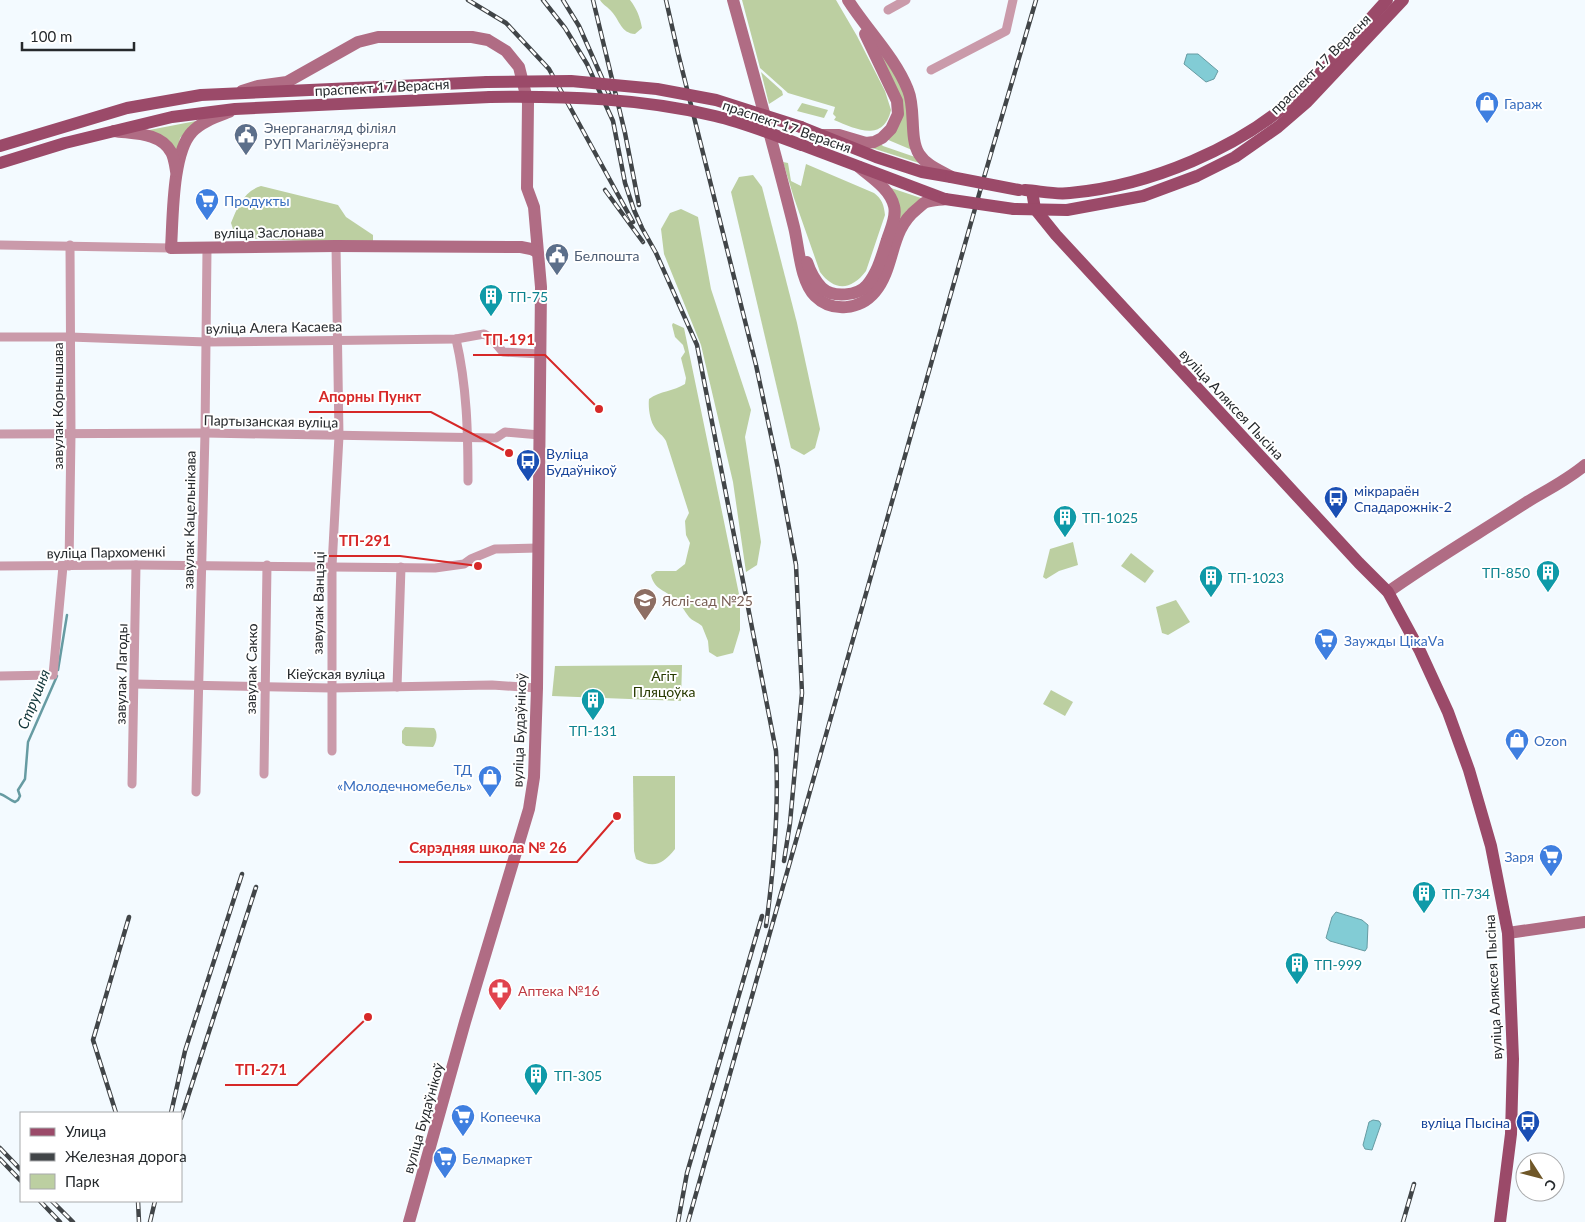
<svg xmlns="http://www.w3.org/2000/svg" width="1585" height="1222" viewBox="0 0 1585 1222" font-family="Lato,sans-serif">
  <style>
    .green { fill: #bccfa1 }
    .water { fill: #82ccd5; stroke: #669ba2 }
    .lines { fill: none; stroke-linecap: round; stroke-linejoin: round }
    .stream { stroke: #669ba2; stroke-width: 2.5 }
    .street { stroke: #ca9aaa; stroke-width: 9 }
    .secondary { stroke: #b06c84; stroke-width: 12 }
    .primary { stroke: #9b4a69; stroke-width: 12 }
    .rail-casing { stroke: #414548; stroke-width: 4.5 }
    .rail { stroke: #fff; stroke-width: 2.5; stroke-dasharray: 8; stroke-linecap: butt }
    .primary-bridge { stroke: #9b4a69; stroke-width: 12 }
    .labels { text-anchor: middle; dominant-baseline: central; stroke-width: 4; stroke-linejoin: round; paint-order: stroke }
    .street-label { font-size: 14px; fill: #25292c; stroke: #fff }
    .shop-label { font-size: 14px; fill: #366cbe; stroke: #fff; text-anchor: start }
    .service-label { font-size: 14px; fill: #4e5e75; stroke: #fff; text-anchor: start }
    .culture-label { font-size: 14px; fill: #0d838f; stroke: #fff; text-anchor: start }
    .transit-label { font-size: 14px; fill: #164399; stroke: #fff; text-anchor: start }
    .education-label { font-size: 14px; fill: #785e54; stroke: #fff; text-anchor: start }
    .park-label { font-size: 14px; fill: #283a00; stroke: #fff }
    .health-label { font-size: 14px; fill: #be3a42; stroke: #fff; text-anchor: start }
    .water-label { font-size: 15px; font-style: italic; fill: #12363a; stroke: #fff }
    .leader { fill: none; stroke: #d62828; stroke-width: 2 }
    .callout-dot { fill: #d62828; stroke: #fff; stroke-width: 2 }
    .callout-label { font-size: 15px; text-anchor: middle; font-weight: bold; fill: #d62828; stroke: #fff; stroke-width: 4; stroke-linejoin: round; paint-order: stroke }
  </style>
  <rect width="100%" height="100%" fill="#f3faff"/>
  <!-- green -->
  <g class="green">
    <path d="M600,0H630C637,9 640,17 642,28L635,34C621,33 620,21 612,12C608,7 603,5 600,0Z"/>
    <path d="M742,0H836L857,36L885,91L891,110C883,143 856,129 834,120L836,117L833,114L835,107L788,93L760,68Z"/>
    <polygon points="876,46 894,70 905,94 912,150 886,139 900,123"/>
    <polygon points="761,72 782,91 783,95 769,104"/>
    <polygon points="802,103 828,110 824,118 797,111"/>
    <polygon points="196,121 180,138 176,158 144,131"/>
    <polygon points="880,143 883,146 915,157 922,164 872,148"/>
    <path d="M783,162L788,163L791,181L801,186L806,164L874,193C882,199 884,205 885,215L866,271C851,291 834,291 820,272L794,198Z"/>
    <polygon points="753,175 762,187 797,323 820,429 815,448 804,455 791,448 731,192 739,177"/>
    <path d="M261,186L338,205L346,217L373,235V244L236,238L231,223C237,208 244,191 261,186Z"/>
    <polygon points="888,187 924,199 907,210 899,222"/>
    <polygon points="681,209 698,217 711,289 751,410 745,437 761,542 757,565 746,572 733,482 701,345 664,254 661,229 670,213"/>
    <path d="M673,323L684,328L740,599V630L733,653L717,657L709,652L708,641L702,626C698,622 692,621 689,617C684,611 682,605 677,600C667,591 654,590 651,575L656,571H676L685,564L690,543L686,535L685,521L689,513L666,441C663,435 658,433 655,428C650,421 648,408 649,399C660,391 674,391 685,384L686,378L681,358L685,352L683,345L675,337L672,325Z"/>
    <polygon points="1073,542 1078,565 1059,571 1046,579 1043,577 1050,549"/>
    <polygon points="1131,553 1154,571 1145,583 1121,566"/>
    <polygon points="1176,600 1190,622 1168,635 1162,633 1156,607"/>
    <polygon points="682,665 681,701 552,696 555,666"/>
    <polygon points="1051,690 1073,702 1065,716 1043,704"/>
    <path d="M405,727L434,728C438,732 437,742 433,747L406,746L402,743V731Z"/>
    <path d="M633,776H675V849C663,864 654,869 636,859L634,851Z"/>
  </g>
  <!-- water -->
  <g class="water">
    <polygon points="1187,54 1198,54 1218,71 1214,79 1206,82 1184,64"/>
    <polygon points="1336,912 1362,920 1368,925 1367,948 1365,951 1330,941 1326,938 1332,917"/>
    <polygon points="1373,1120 1379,1121 1381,1124 1372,1150 1365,1149 1363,1145 1369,1122"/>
  </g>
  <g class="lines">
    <!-- stream -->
    <g class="stream">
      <polyline points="58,670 67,615"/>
      <path d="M0,794C5,795 9,800 15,802L18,800L20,796L18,790L25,779L28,742L57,676"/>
    </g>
    <!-- street -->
    <g class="street">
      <polyline points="888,10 906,0"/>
      <polyline points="931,70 1006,31 1013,0"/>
      <polyline points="0,245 171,248"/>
      <polyline points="0,337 70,337 206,342 456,339 484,334 491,338 503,352 540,354"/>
      <path d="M456,339C467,386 468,433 468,481"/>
      <polyline points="0,434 205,433 496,438 505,432 540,435"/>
      <polyline points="0,566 136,565 435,568 464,564 471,559 495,549 538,548"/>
      <polyline points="69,566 71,435 70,245"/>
      <polyline points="0,676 53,675 63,566"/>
      <polyline points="134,684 331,688 492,685 537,688"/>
      <polyline points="397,687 401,567"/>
      <polyline points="332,751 332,566 339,436 336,246"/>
      <polyline points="264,774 267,565"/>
      <polyline points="132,784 136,565"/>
      <polyline points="196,792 205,433 207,249"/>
    </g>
    <!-- secondary -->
    <g class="secondary">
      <path d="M733,0C754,76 775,151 794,227C799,247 800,281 815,296C832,313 860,310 875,292C896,266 889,231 917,209C920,207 923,203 926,202C932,200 939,200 945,199"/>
      <path d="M848,0C867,30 895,57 908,90C916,109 909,138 919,154C926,165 939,170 950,176"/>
      <polyline points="242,91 258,86 287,82 358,42 378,37 472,37 488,40 506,51 519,67 528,103 527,188 534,207 541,287 537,688 534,777 529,809 465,1022 409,1222"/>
      <path d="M229,112C216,117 201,122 192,132C172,153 173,219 171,248L336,246L521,247L531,249L537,252"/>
      <path d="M114,131C133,134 160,132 171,152C174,157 175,165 176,171"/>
      <polyline points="821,135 839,135 866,143 874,142 882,138 891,129 898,114 897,101 865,34"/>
      <path d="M807,262C810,271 815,281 822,288C833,298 858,296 867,285C878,272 882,255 887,240C890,230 897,217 894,206C890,189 872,178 859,167"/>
      <path d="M1388,592C1433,560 1481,532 1527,502C1547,490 1567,480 1585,465"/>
      <polyline points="1508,933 1585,922"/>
    </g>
    <!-- primary -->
    <g class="primary">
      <polyline points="801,127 876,157 922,172 951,177"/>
      <polyline points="802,145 945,199"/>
      <polyline points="0,146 127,108 201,95 487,82"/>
      <polyline points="0,163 65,143 172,117 235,109 490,97"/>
      <path d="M1025,190C1040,191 1056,195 1070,193C1149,186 1241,148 1299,94C1330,65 1358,32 1387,0"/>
      <polyline points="1032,191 1035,209 1056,235 1359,563 1388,592 1420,651 1448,712 1469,770 1491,846 1508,933 1513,1059 1511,1134 1500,1222"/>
      <polyline points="1014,209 1067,210 1143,196 1197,176 1235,157 1278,127 1307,102 1403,0"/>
    </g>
    <!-- rail casing -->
    <g class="rail-casing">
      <g id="rail">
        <polyline points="468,0 506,23 549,69 633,222"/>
        <path d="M543,0L565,28L587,64L613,121L625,183L634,210L642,228L656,253L697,345L776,751C779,809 774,868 766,926"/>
        <polyline points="563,0 579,26 610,96"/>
        <polyline points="593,0 625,133 639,205"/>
        <polyline points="666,0 678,53 756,365 778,468 796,565 802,693 790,823 784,861"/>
        <polyline points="605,190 643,242"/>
        <polyline points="116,1113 93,1040 129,917"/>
        <polyline points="171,1113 185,1051 242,874"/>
        <polyline points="181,1118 256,887"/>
        <polyline points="0,1148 21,1170"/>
        <polyline points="0,1159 21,1181"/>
        <polyline points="40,1201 60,1222"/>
        <polyline points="52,1201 73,1222"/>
        <polyline points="138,1201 139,1222"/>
        <polyline points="150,1222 155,1201"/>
        <polyline points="678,1222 687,1173 762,916"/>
        <polyline points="688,1222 980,191 1036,0"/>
        <polyline points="1403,1222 1414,1184"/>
      </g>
    </g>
    <!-- rail -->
    <use href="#rail" class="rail"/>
    <!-- primary-bridge -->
    <g class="primary-bridge">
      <polyline points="487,82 571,81 657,89 716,100 801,127"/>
      <path d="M490,97C565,96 641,98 715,116C745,123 774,135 802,145"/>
      <polyline points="951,177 1019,190"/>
      <polyline points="945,199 1014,209"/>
    </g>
  </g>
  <!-- icons -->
  <defs>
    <g id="shop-pin" transform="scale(1.25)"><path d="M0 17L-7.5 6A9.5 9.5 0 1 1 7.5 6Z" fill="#3f7fe0" stroke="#fff"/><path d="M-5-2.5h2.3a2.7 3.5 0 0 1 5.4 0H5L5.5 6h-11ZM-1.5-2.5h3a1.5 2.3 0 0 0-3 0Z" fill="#fff"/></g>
    <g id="civic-pin" transform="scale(1.25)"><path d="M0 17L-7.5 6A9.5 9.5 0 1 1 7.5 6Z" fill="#5c6f8a" stroke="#fff"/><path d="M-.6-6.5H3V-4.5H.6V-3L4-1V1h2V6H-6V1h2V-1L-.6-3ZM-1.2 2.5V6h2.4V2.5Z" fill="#fff"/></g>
    <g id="supermarket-pin" transform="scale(1.25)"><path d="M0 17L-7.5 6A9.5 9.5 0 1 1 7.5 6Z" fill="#3f7fe0" stroke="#fff"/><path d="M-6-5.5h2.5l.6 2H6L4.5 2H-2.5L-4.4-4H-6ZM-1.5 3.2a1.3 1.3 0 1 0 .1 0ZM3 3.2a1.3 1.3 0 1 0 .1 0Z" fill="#fff"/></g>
    <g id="building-pin" transform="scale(1.25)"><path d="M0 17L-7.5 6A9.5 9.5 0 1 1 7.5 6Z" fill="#0f9aa8" stroke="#fff"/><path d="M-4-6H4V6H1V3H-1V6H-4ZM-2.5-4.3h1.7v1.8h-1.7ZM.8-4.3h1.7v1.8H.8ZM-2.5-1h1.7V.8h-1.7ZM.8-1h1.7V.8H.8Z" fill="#fff"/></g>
    <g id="bus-pin" transform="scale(1.25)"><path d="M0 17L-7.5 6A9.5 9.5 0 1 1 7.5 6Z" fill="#1a4fb4" stroke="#fff"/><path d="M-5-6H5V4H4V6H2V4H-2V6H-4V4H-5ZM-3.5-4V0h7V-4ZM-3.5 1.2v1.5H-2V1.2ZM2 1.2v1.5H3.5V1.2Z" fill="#fff"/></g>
    <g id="school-pin" transform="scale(1.25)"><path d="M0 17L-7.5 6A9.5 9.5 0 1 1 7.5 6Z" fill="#8d6e63" stroke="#fff"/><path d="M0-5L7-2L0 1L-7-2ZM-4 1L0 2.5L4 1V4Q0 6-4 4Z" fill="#fff"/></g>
    <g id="pharmacy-pin" transform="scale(1.25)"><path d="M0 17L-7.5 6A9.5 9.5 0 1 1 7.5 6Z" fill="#e0444e" stroke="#fff"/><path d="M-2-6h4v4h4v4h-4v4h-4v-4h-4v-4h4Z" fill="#fff"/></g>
  </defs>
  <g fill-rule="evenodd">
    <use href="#shop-pin" x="1487" y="103"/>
    <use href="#civic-pin" x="246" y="135"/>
    <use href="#supermarket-pin" x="207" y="200"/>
    <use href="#civic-pin" x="557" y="255"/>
    <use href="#building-pin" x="491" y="296"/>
    <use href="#bus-pin" x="528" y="461"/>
    <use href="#bus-pin" x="1336" y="498"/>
    <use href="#building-pin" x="1065" y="517"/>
    <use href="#building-pin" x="1548" y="572"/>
    <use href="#building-pin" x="1211" y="577"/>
    <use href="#school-pin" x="645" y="600"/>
    <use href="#supermarket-pin" x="1326" y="640"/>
    <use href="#building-pin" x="593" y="700"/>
    <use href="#shop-pin" x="1517" y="740"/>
    <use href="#shop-pin" x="490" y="777"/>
    <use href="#supermarket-pin" x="1551" y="856"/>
    <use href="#building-pin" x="1424" y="893"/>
    <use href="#building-pin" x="1297" y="964"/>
    <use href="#pharmacy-pin" x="500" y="990"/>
    <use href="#building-pin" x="536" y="1075"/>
    <use href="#supermarket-pin" x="463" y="1116"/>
    <use href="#bus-pin" x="1528" y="1122"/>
    <use href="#supermarket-pin" x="445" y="1158"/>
  </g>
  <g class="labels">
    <!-- street labels -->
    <g class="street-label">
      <text transform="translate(1320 64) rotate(-45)">праспект 17 Верасня</text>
      <text transform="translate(382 87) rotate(-3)">праспект 17 Верасня</text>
      <text transform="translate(787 126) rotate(19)">праспект 17 Верасня</text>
      <text transform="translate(269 232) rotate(-1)">вуліца Заслонава</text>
      <text transform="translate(274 327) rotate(-1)">вуліца Алега Касаева</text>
      <text transform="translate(1232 404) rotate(47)">вуліца Аляксея Пысіна</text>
      <text transform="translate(57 406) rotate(-90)">завулак Корнышава</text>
      <text transform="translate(271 421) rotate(1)">Партызанская вуліца</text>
      <text transform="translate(189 520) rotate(-89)">завулак Кацельнікава</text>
      <text transform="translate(106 552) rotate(-1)">вуліца Пархоменкі</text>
      <text transform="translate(318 603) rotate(-89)">завулак Ванцэці</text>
      <text transform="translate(251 669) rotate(-89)">завулак Сакко</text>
      <text x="336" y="673">Кіеўская вуліца</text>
      <text transform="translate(121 674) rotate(-89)">завулак Лагоды</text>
      <text transform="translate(519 730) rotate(-88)">вуліца Будаўнікоў</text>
      <text transform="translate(1493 987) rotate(-93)">вуліца Аляксея Пысіна</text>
      <text transform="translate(423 1118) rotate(-74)">вуліца Будаўнікоў</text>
    </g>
    <!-- shop labels -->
    <g class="shop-label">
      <text x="1504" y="103">Гараж</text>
      <text x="224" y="200">Продукты</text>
      <text x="1344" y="640">Заужды ЦікаVа</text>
      <text x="1534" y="740">Ozon</text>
      <text x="472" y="769" text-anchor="end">ТД<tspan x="472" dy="16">«Молодечномебель»</tspan></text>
      <text x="1534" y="856" text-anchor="end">Заря</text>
      <text x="480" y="1116">Копеечка</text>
      <text x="462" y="1158">Белмаркет</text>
    </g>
    <!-- service labels -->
    <g class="service-label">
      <text x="264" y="127">Энерганагляд філіял<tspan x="264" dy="16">РУП Магілёўэнерга</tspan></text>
      <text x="574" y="255">Белпошта</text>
    </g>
    <!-- culture labels -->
    <g class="culture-label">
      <text x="508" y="296">ТП-75</text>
      <text x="1082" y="517">ТП-1025</text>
      <text x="1530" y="572" text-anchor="end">ТП-850</text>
      <text x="1228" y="577">ТП-1023</text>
      <text x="593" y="730" text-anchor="middle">ТП-131</text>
      <text x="1442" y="893">ТП-734</text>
      <text x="1314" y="964">ТП-999</text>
      <text x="554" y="1075">ТП-305</text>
    </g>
    <!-- transit labels -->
    <g class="transit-label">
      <text x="546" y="453">Вуліца<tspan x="546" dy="16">Будаўнікоў</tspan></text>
      <text x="1354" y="490">мікрараён<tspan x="1354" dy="16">Спадарожнік-2</tspan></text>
      <text x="1510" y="1122" text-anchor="end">вуліца Пысіна</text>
    </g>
    <!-- education labels -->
    <g class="education-label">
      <text x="662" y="600">Яслі-сад №25</text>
    </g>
    <!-- park labels -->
    <g class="park-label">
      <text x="664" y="675">Агіт<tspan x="664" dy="16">Пляцоўка</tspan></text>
    </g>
    <!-- health labels -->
    <g class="health-label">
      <text x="518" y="990">Аптека №16</text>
    </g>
    <!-- water labels -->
    <g class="water-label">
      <text transform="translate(33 699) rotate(-68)">Струшня</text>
    </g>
  </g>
  <!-- callouts -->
  <path class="leader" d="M599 409L545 355H473M509 453L431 412H309M478 566L400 556H329M617 816L577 862H399M368 1017L297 1085H225"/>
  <g class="callout-dot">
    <circle cx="599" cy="409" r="5"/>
    <circle cx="509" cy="453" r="5"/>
    <circle cx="478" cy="566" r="5"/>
    <circle cx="617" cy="816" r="5"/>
    <circle cx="368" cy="1017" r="5"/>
  </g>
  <g class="callout-label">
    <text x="509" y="345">ТП-191</text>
    <text x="370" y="402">Апорны Пункт</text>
    <text x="365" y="546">ТП-291</text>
    <text x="488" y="853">Сярэдняя школа № 26</text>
    <text x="261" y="1075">ТП-271</text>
  </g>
  <!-- legend -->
  <rect x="20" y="1112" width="162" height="90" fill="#ffffff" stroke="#a8a9ab"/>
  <rect x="30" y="1128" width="25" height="8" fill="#9b4a69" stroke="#a8a9ab"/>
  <text x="65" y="1137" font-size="15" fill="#25292c">Улица</text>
  <rect x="30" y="1153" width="25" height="8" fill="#414548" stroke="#a8a9ab"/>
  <text x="65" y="1162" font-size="15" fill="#25292c">Железная дорога</text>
  <rect x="30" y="1174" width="25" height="15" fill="#bccfa1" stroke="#a8a9ab"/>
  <text x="65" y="1187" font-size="15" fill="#25292c">Парк</text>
  <!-- north arrow -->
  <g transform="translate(1540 1177) rotate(126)"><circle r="24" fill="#ffffff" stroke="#a8a9ab"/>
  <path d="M0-4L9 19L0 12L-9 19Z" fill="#6f5728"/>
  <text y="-8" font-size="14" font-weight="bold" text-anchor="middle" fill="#25292c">С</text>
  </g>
  <!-- scale -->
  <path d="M22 42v8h112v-8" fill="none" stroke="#25292c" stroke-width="2.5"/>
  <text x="30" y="42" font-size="15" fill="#25292c" stroke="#ffffff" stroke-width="4" paint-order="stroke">100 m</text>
</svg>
